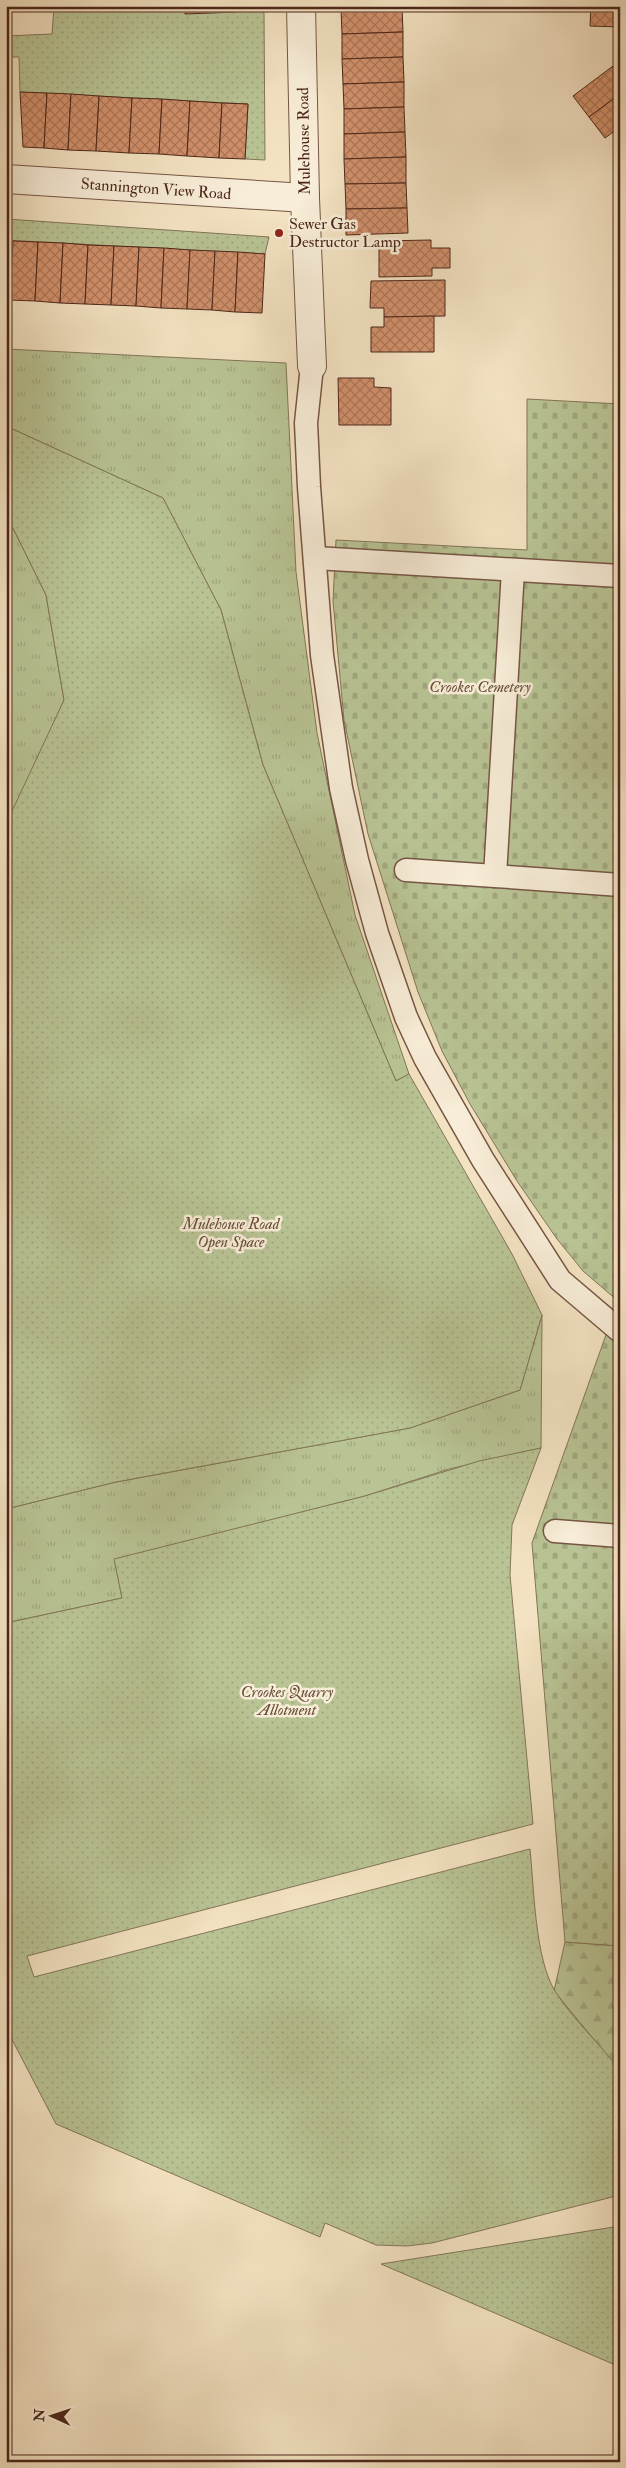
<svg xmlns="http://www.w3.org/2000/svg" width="626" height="2468" viewBox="0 0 626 2468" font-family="'IM FELL Double Pica',serif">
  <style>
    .grass { fill: url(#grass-tufts); stroke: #827658 }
    .forest { fill: url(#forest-firs); stroke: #827658 }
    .cemetery { fill: url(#cemetery-stones); stroke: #827658 }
    .park { fill: url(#park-dots); stroke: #827658 }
    .building { fill: url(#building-cross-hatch); stroke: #4c271a }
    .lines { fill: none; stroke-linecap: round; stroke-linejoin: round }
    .lane-casing { stroke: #765644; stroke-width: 25 }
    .street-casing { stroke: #765644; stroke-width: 30 }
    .lane { stroke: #f8edd8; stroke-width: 22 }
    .street { stroke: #f8edd8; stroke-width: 28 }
    .poi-dot { fill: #8f2418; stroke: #f8edd8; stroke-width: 2 }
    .labels { text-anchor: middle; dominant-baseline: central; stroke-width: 5; stroke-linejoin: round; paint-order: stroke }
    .street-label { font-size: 16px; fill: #4c271a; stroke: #f8edd8 }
    .poi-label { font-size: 16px; fill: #4c271a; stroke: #f8edd8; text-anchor: start }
    .park-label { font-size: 16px; font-style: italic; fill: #674e39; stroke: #f8edd8 }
  </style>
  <defs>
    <pattern id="grass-tufts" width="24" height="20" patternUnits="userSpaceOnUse" patternTransform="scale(1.25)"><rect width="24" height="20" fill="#b9c495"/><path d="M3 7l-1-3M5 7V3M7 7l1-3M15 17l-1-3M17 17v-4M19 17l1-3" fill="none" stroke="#a1a880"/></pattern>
    <pattern id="forest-firs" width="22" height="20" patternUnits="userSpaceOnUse" patternTransform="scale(1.25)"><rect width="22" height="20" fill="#b9c495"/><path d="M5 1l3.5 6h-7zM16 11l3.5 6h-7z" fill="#a1a880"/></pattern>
    <pattern id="cemetery-stones" width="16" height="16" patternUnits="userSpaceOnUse" patternTransform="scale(1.25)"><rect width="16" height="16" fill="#b9c495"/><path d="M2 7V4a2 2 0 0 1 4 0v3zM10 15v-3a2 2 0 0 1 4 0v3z" fill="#a1a880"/></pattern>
    <pattern id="park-dots" width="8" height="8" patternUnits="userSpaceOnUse" patternTransform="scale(1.25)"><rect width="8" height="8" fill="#b9c495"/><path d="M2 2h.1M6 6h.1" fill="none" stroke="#a1a880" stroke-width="1.8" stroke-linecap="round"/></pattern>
    <pattern id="building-cross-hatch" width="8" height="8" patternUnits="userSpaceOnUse" patternTransform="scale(1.25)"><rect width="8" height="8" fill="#d2916c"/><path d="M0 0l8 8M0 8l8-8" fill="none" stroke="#ad7658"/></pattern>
  </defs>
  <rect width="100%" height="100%" fill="#f4e3c3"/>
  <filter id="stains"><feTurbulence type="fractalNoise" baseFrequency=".004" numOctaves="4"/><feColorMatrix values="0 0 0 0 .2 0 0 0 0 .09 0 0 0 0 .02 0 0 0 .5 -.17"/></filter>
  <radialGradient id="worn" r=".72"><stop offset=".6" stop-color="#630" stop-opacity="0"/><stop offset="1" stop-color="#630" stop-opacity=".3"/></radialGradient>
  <!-- grass -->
  <g class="grass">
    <polygon points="6,349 286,363 296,572 317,733 355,915 409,1074 396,1081 263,765 221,610 163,498 6,426"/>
    <polygon points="6,514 46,595 64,700 11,818 6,813"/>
    <polygon points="542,1315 541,1448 449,1469 365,1496 115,1560 122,1598 6,1623 6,1509 116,1482 410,1428 520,1390"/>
  </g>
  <!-- forest -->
  <polygon class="forest" points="565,1942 620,1946 620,2071 554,1991"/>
  <!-- cemetery -->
  <polygon class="cemetery" points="527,399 620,404 620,1946 565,1942 532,1543 618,1301 583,1271 557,1239 517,1181 470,1104 442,1051 418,992 368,834 344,720 333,601 336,540 527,550"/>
  <!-- park -->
  <g class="park">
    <polygon points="68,6 185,6 230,12 264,12 265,160 245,159 248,104 20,92 19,57 6,57 6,36 52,34 54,7"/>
    <polygon points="6,219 269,237 265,254 6,240"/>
    <polygon points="6,426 163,498 221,610 263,765 396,1081 409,1074 512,1254 542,1315 520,1390 410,1428 116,1482 6,1509 6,824 64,700 46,595 6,514"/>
    <path d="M541,1448L512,1525L510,1575L533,1824L27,1956L34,1977L530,1849C534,1888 535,1959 555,1991C573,2020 600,2043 620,2071V2195L432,2243L407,2246L376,2245L325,2223L320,2237L56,2124L6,2028V1623L122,1598L114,1559L365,1496L479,1461Z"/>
    <polygon points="620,2226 620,2367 381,2264"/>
  </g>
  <!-- building -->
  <g class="building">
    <polygon points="14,6 68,6 68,7 14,10"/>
    <polygon points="185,6 236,6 236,12 185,14"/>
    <polygon points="341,6 402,6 402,7 341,9"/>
    <polygon points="591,6 620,6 620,27 590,26"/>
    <polygon points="402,7 403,32 342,34 341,9"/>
    <polygon points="403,32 403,57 342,59 342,34"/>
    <polygon points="403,57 404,82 343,84 342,59"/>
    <polygon points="613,66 620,76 620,94 589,117 573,96"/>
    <polygon points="404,82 404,107 344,109 343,84"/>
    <polygon points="20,92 47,93 44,148 23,147"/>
    <polygon points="47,93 71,94 68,150 44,148"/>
    <polygon points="71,94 99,96 96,151 68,150"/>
    <polygon points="620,94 620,127 605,138 589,117"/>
    <polygon points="99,96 132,98 129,153 96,151"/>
    <polygon points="132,98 162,99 159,154 129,153"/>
    <polygon points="162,99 190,101 187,156 159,154"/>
    <polygon points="190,101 222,103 219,158 187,156"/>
    <polygon points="222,103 248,104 245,159 219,158"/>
    <polygon points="404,107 405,132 344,134 344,109"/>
    <polygon points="405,132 406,157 344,159 344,134"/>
    <polygon points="406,157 406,183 345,184 344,159"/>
    <polygon points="406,183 407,208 346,209 345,184"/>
    <polygon points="407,208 408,233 346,235 346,209"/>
    <polygon points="6,240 13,241 10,300 6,300"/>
    <polygon points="431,240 431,248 450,248 450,268 432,268 432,276 379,277 379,241"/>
    <polygon points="13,241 38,242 35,301 10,300"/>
    <polygon points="38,242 63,243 60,303 35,301"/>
    <polygon points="63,243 88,245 85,304 60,303"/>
    <polygon points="88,245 114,246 111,305 85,304"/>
    <polygon points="114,246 139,247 136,306 111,305"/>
    <polygon points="139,247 164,248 161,308 136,306"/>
    <polygon points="164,248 190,250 187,309 161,308"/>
    <polygon points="190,250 215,251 212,310 187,309"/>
    <polygon points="215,251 238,252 235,312 212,310"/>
    <polygon points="238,252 265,254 262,313 235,312"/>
    <polygon points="445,280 445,316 384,317 384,308 370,308 371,281"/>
    <polygon points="434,316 434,352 371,352 371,327 384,327 384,317"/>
    <polygon points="338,378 374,378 374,387 391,388 391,425 339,425"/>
  </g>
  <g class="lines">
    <!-- lane casing -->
    <g class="lane-casing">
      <g id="lane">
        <polyline points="312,366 306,423 309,487 322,655 341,788 357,860 377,933 406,1017 425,1058 483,1160 560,1280 620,1331"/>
        <polyline points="315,558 620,576"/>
        <polyline points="513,570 495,876 620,885"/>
        <polyline points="406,870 495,876"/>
        <polyline points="555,1531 620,1536"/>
      </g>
    </g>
    <!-- street casing -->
    <g class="street-casing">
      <g id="street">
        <polyline points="301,6 305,198 312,366"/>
        <polyline points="6,179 305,198"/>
      </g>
    </g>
    <!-- lane -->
    <use href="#lane" class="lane"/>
    <!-- street -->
    <use href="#street" class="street"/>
  </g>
  <!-- markers -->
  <circle class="poi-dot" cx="279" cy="233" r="5"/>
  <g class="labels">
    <!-- street labels -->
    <g class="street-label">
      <text transform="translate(304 141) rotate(-91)">Mulehouse Road</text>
      <text transform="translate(156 189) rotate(4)">Stannington View Road</text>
    </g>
    <!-- poi labels -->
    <g class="poi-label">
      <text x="289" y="224">Sewer Gas<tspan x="289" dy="18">Destructor Lamp</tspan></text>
    </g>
    <!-- park labels -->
    <g class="park-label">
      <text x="480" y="687">Crookes Cemetery</text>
      <text x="231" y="1224">Mulehouse Road<tspan x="231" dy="18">Open Space</tspan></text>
      <text x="287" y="1692">Crookes Quarry<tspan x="287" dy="18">Allotment</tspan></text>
    </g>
  </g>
  <!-- margin -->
  <rect width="626" height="2468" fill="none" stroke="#f4e3c3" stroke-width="25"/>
  <rect x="8" y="8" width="611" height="2453" fill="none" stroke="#4c271a" stroke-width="2.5"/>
  <rect x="12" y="12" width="601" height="2443" fill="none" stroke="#4c271a"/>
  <!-- north arrow -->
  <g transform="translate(52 2416) rotate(273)" stroke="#f8edd8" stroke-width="4" paint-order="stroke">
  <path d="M0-4L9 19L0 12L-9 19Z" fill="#4c271a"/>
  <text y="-8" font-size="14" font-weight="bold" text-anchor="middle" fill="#4c271a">N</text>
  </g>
  <rect width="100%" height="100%" filter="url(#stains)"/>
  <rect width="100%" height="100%" fill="url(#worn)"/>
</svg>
